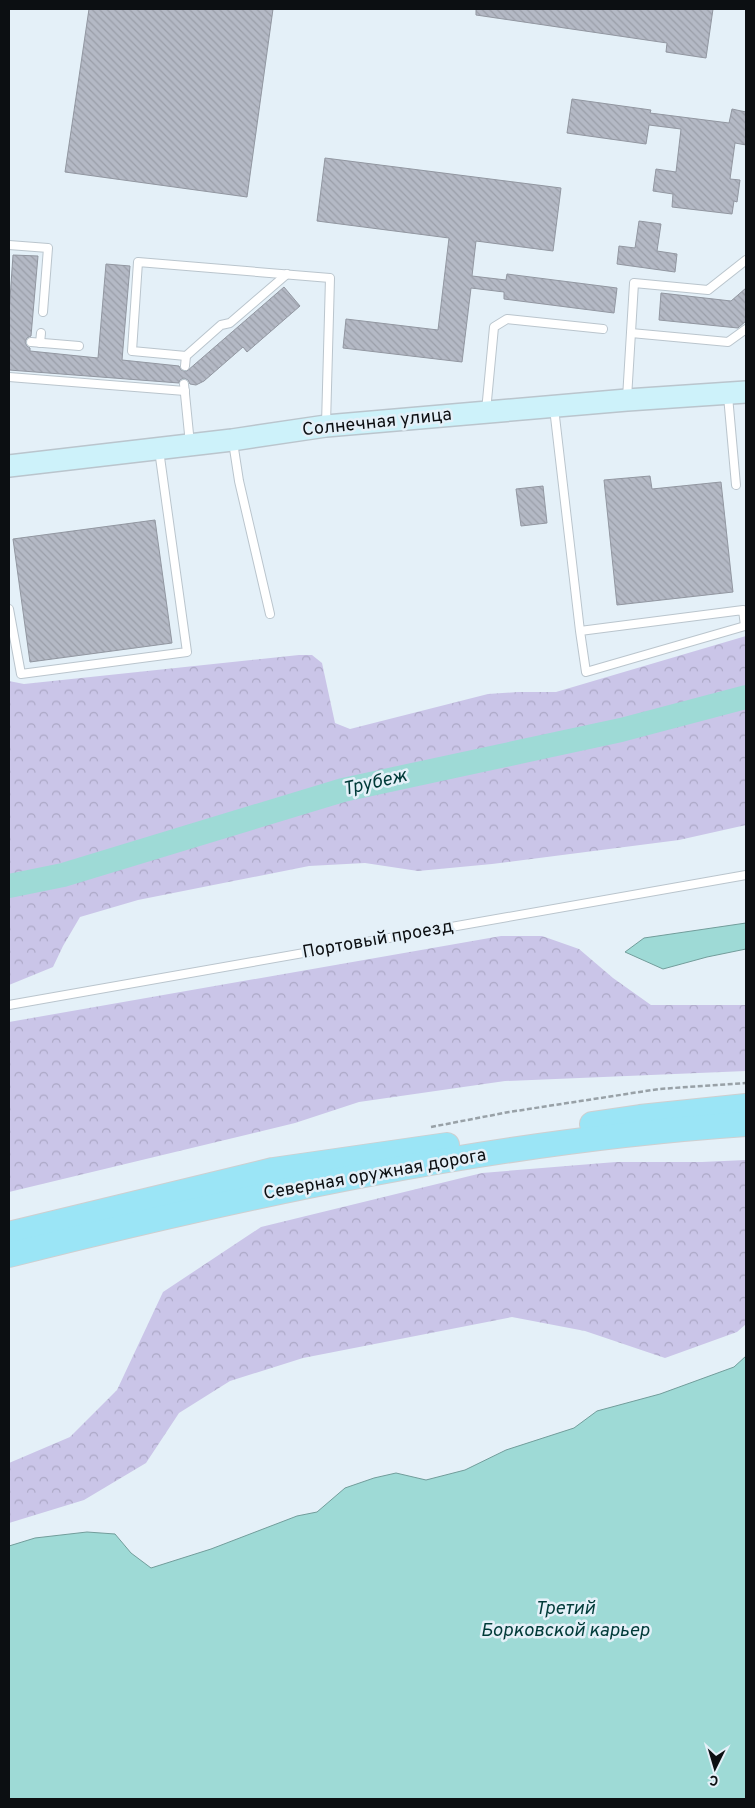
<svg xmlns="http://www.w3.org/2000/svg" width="755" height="1808" viewBox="0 0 755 1808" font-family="Overpass,sans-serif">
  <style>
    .forest { fill: url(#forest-crowns) }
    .water { fill: #9edad6; stroke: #729d9b }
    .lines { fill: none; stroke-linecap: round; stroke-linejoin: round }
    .river { stroke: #9edad6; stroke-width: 24 }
    .building { fill: url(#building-back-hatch); stroke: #9297a1 }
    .lane-casing { stroke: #bac5cd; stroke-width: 10 }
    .secondary-casing { stroke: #bac5cd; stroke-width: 24 }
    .primary-casing { stroke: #cecfd0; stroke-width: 26 }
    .path { stroke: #98a1a7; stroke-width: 2.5; stroke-dasharray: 5 2.5; stroke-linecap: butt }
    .lane { stroke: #fff; stroke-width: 8 }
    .secondary { stroke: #cdf2fa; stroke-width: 21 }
    .primary { stroke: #9be5f6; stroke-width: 24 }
    .labels { text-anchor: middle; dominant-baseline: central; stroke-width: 5; stroke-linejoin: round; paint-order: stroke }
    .street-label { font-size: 18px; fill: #0c0f12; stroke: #e4f0f8 }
    .water-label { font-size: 19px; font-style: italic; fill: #003a38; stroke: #e4f0f8 }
  </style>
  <defs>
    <pattern id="forest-crowns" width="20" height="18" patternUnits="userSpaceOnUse" patternTransform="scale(1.25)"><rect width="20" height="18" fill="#cac5e8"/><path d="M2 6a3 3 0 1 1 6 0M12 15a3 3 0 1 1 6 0" fill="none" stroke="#aca8c6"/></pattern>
    <pattern id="building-back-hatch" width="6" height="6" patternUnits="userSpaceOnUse" patternTransform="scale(1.25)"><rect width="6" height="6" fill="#b4b9c5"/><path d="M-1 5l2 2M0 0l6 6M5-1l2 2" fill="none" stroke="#9a9ea8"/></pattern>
  </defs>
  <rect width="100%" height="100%" fill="#e4f0f8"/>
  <!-- forest -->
  <g class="forest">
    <polygon points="746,636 746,825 679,840 492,864 418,871 365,863 309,866 138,900 80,917 63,946 53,967 9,985 9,681 24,684 299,655 312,655 322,663 335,723 350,729 488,694 518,692 556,692"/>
    <polygon points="501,936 542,936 579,949 613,978 651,1005 746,1005 746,1071 505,1081 359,1102 295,1123 9,1192 9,1022"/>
    <polygon points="746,1160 746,1324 737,1332 665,1358 585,1331 512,1317 303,1358 230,1381 179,1413 146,1463 84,1500 9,1523 9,1463 70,1437 117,1390 163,1292 261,1227 482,1173 616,1162 702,1162"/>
  </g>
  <!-- water -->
  <g class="water">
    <polygon points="746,923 746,949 707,957 663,969 625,952 644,938"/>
    <polygon points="746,1356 746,1799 9,1799 9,1546 35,1538 87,1532 115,1534 131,1553 151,1568 211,1549 297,1516 317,1512 345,1488 374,1478 396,1473 426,1480 465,1470 506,1450 574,1428 597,1411 660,1394 734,1367"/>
  </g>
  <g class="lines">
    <!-- river -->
    <polyline class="river" points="9,886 63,875 343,790 621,730 746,697"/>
  </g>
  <!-- building -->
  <g class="building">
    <polygon points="89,9 273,9 247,197 65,172"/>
    <polygon points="476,9 713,9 706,58 666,52 667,43 476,15"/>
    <polygon points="572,99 651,110 650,113 729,123 732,109 746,112 746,145 735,143 730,179 740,180 737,202 734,201 732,214 672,207 673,194 653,191 656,169 676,172 681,129 649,125 646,144 567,133"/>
    <polygon points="325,158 561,188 553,251 476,241 472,276 506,280 507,274 617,288 614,313 504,299 504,292 471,288 462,362 343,348 346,319 438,330 449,238 317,221"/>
    <polygon points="639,221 661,224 657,251 677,254 675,272 617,264 619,246 635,248"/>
    <polygon points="13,255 38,256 31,336 27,338 25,342 27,346 30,348 30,351 98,358 106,264 130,266 122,360 179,366 181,370 187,371 284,287 300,306 247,352 243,347 204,381 196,385 190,384 188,380 184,378 180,380 179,383 9,370 9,313"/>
    <polygon points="746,288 746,321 738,328 659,320 661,293 731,301"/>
    <polygon points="650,476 652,489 721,482 733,592 617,605 604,480"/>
    <polygon points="543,486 547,523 521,526 516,489"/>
    <polygon points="155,520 172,643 30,662 13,539"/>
  </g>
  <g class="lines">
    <!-- lane casing -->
    <g class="lane-casing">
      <g id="lane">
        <polyline points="9,245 48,248 43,312"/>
        <polyline points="631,333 728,342 746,329"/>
        <polyline points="31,342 79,346"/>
        <polyline points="40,343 41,333"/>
        <polyline points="186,356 132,351 138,262 330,278 326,424"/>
        <polyline points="185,366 186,356 221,325 230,323 287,274"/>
        <polyline points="9,377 185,391"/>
        <polyline points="184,384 190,444"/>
        <polyline points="728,396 736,485"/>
        <polyline points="627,398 634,283 708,290 746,260"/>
        <polyline points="554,408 580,631 743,610 745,626 586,672 580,631"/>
        <polyline points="486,411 494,327 507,319 603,329"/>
        <polyline points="233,442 239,481 270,614"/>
        <polyline points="9,609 21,674 187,652 159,450"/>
        <polyline points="9,1005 746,875"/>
      </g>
    </g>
    <!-- secondary casing -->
    <g class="secondary-casing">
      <polyline id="secondary" points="9,466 232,440 326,426 627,400 746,392"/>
    </g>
    <!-- primary casing -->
    <g class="primary-casing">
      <g id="primary">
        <polyline points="592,1124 640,1117 746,1106"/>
        <polyline points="9,1234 273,1170 447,1145"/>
        <path d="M9,1255C251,1194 497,1141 746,1124"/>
      </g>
    </g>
    <!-- path -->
    <polyline class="path" points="431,1127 509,1112 659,1089 746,1083"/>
    <!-- lane -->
    <use href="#lane" class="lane"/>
    <!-- secondary -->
    <use href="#secondary" class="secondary"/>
    <!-- primary -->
    <use href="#primary" class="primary"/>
  </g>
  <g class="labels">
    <!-- street labels -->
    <g class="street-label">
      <text transform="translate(377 423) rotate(-6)">Солнечная улица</text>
      <text transform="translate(378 940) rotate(-10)">Портовый проезд</text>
      <text transform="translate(375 1175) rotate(-10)">Северная оружная дорога</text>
    </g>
    <!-- water labels -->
    <g class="water-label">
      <text transform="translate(375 783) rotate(-13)">Трубеж</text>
      <text x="565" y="1609">Третий<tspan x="565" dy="22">Борковской карьер</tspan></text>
    </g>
  </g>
  <!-- border -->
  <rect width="755" height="1808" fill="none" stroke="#0c0f12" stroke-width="20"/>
  <!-- north arrow -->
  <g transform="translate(715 1768) rotate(185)" stroke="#e4f0f8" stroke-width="4" paint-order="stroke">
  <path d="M0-4L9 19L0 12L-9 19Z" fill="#0c0f12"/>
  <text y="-8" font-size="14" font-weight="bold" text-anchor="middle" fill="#0c0f12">С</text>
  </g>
</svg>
